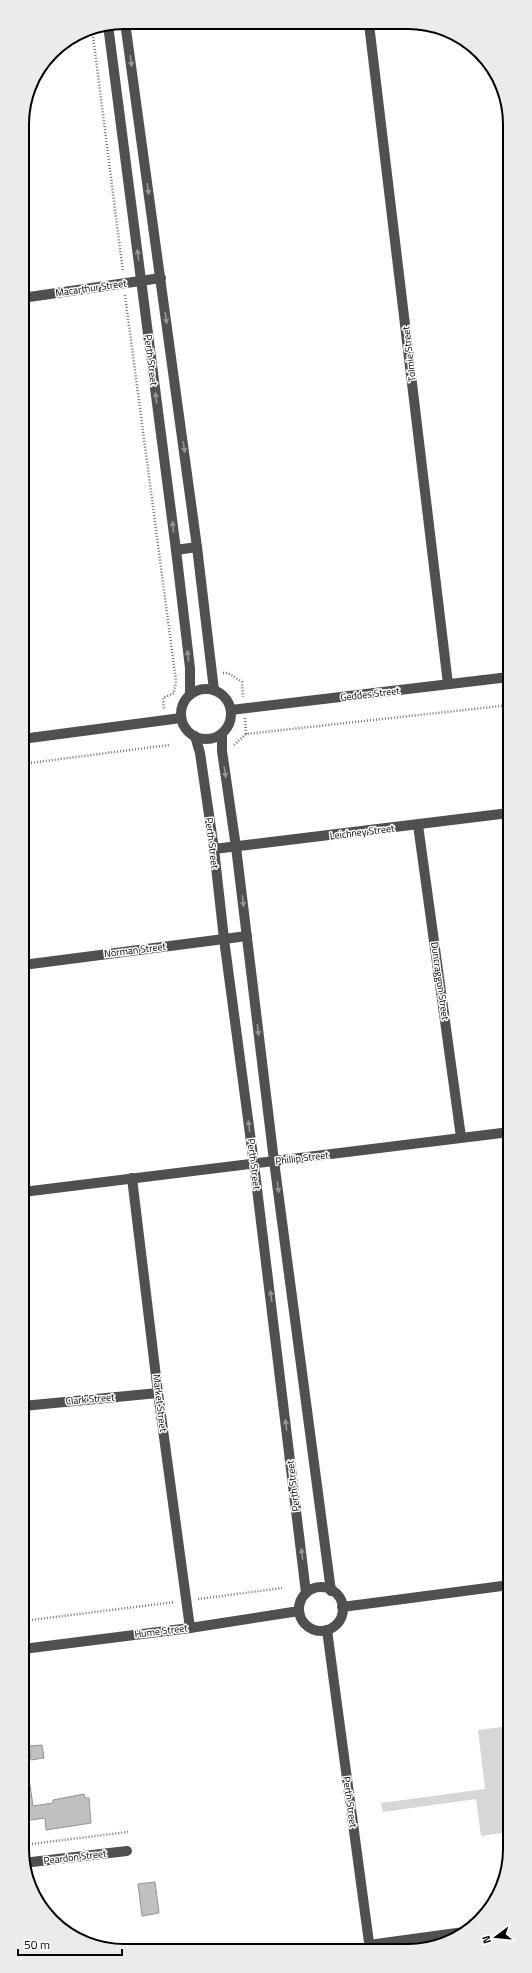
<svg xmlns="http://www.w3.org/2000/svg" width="532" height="1973" viewBox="0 0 532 1973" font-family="'Titillium Web',sans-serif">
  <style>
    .green { fill: #d7d7d7 }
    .building { fill: #c0c0c0; stroke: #949494 }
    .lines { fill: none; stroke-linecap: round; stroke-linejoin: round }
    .path { stroke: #727272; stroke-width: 2.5; stroke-dasharray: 1 2; stroke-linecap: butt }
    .minor { stroke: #505050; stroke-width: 10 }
    .oneway { fill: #969696 }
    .labels { text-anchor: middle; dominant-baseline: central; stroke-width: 3; stroke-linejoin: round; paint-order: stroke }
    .street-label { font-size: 10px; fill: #000; stroke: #fff }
    .rim { fill: none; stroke: #000; stroke-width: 2 }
  </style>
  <rect width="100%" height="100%" fill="#fff"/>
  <!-- green -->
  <polygon class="green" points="510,1726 510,1832 481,1836 476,1799 383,1812 381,1803 485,1789 478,1730"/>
  <!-- building -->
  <g class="building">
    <polygon points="42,1745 44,1758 31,1760 29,1746"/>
    <polygon points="23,1785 30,1785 33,1806 53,1803 53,1800 84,1794 85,1798 89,1798 91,1823 46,1830 45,1818 23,1821"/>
    <polygon points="155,1882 159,1913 142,1916 138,1884"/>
  </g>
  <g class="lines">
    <!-- path -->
    <g class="path">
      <polyline points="92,28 123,272"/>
      <polyline points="125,295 176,681 174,693 163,698 164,710"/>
      <polyline points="223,673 228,673 242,682 243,697"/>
      <polyline points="245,718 246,734"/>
      <polyline points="234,745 246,734 509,705"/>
      <polyline points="22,764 169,745"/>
      <polyline points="198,1599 282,1588"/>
      <polyline points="23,1621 175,1602"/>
      <polyline points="23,1845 128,1832"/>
    </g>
    <!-- minor -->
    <g class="minor">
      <polyline points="125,22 197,547 214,690"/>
      <polyline points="369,24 448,684"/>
      <polyline points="108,25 176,550 190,668 190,695"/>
      <polyline points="22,298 161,278"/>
      <polyline points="176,550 197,547"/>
      <circle cx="206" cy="714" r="25"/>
      <polyline points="231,710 509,677"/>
      <polyline points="222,734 222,751 236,847 274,1161 331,1591"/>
      <polyline points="195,736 200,753 214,849 224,939 254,1164 306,1593"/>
      <polyline points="22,739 181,718"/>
      <polyline points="418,825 461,1137"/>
      <polyline points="214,849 509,813"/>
      <polyline points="23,965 247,936"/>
      <polyline points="132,1178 158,1393 190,1628"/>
      <polyline points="23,1192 510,1132"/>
      <polyline points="23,1406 158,1393"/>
      <circle cx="321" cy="1609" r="22"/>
      <polyline points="342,1607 510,1585"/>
      <polyline points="327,1630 370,1950"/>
      <polyline points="23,1649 190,1628 299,1611"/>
      <polyline points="23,1863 127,1851"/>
      <polyline points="369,1945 464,1932"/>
    </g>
  </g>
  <!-- one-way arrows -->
  <defs><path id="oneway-solid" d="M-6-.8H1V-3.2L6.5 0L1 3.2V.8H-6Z"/></defs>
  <g class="oneway">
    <use href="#oneway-solid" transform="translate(131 61) rotate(82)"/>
    <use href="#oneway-solid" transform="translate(148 189) rotate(82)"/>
    <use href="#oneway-solid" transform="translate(138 255) rotate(-97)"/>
    <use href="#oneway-solid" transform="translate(166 318) rotate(82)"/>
    <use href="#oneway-solid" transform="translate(156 398) rotate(-97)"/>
    <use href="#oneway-solid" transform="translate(184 447) rotate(82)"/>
    <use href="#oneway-solid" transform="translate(173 527) rotate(-97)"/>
    <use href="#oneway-solid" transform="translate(188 656) rotate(-97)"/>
    <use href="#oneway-solid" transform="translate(225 772) rotate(82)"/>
    <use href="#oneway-solid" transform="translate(243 901) rotate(83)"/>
    <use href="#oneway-solid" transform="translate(258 1030) rotate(83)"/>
    <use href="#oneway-solid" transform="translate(249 1126) rotate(-98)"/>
    <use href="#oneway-solid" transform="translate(278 1187) rotate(82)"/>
    <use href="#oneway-solid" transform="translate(271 1296) rotate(-97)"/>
    <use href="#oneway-solid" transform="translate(286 1425) rotate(-97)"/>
    <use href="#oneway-solid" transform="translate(302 1554) rotate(-97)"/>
  </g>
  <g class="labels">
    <!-- street labels -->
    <g class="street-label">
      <text transform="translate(91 288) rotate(-8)">Macarthur Street</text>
      <text transform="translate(409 354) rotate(-97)">Tolmie Street</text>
      <text transform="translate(151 360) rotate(83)">Perth Street</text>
      <text transform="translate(370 694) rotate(-7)">Geddes Street</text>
      <text transform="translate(362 832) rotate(-7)">Leichney Street</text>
      <text transform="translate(212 843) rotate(83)">Perth Street</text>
      <text transform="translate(135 950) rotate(-7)">Norman Street</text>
      <text transform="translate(440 981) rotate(82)">Duncraggon Street</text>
      <text transform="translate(302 1158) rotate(-7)">Phillip Street</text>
      <text transform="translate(254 1164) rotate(83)">Perth Street</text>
      <text transform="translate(90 1399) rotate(-5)">Clark Street</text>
      <text transform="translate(160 1403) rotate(83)">Market Street</text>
      <text transform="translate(293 1486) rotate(-97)">Perth Street</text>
      <text transform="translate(161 1631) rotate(-7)">Hume Street</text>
      <text transform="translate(350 1802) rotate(82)">Perth Street</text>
      <text transform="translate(75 1857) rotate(-7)">Peardon Street</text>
    </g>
  </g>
  <!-- crop -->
  <path d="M0 0H532V1973H0ZM124 29H408A95 95 0 0 1 503 124V1849A95 95 0 0 1 408 1944H124A95 95 0 0 1 29 1849V124A95 95 0 0 1 124 29Z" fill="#ebebeb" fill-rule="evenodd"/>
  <path class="rim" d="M124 29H408A95 95 0 0 1 503 124V1849A95 95 0 0 1 408 1944H124A95 95 0 0 1 29 1849V124A95 95 0 0 1 124 29Z"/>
  <!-- north arrow -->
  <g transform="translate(496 1937) rotate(254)" stroke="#ffffff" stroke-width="3" paint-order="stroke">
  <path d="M0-3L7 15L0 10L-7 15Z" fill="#000000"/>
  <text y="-6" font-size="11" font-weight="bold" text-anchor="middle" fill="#000000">N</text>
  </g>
  <!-- scale -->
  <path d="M18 1949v6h104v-6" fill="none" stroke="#000000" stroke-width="2"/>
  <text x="24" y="1949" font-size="12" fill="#000000" stroke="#ffffff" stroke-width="3" paint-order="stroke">50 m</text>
</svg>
